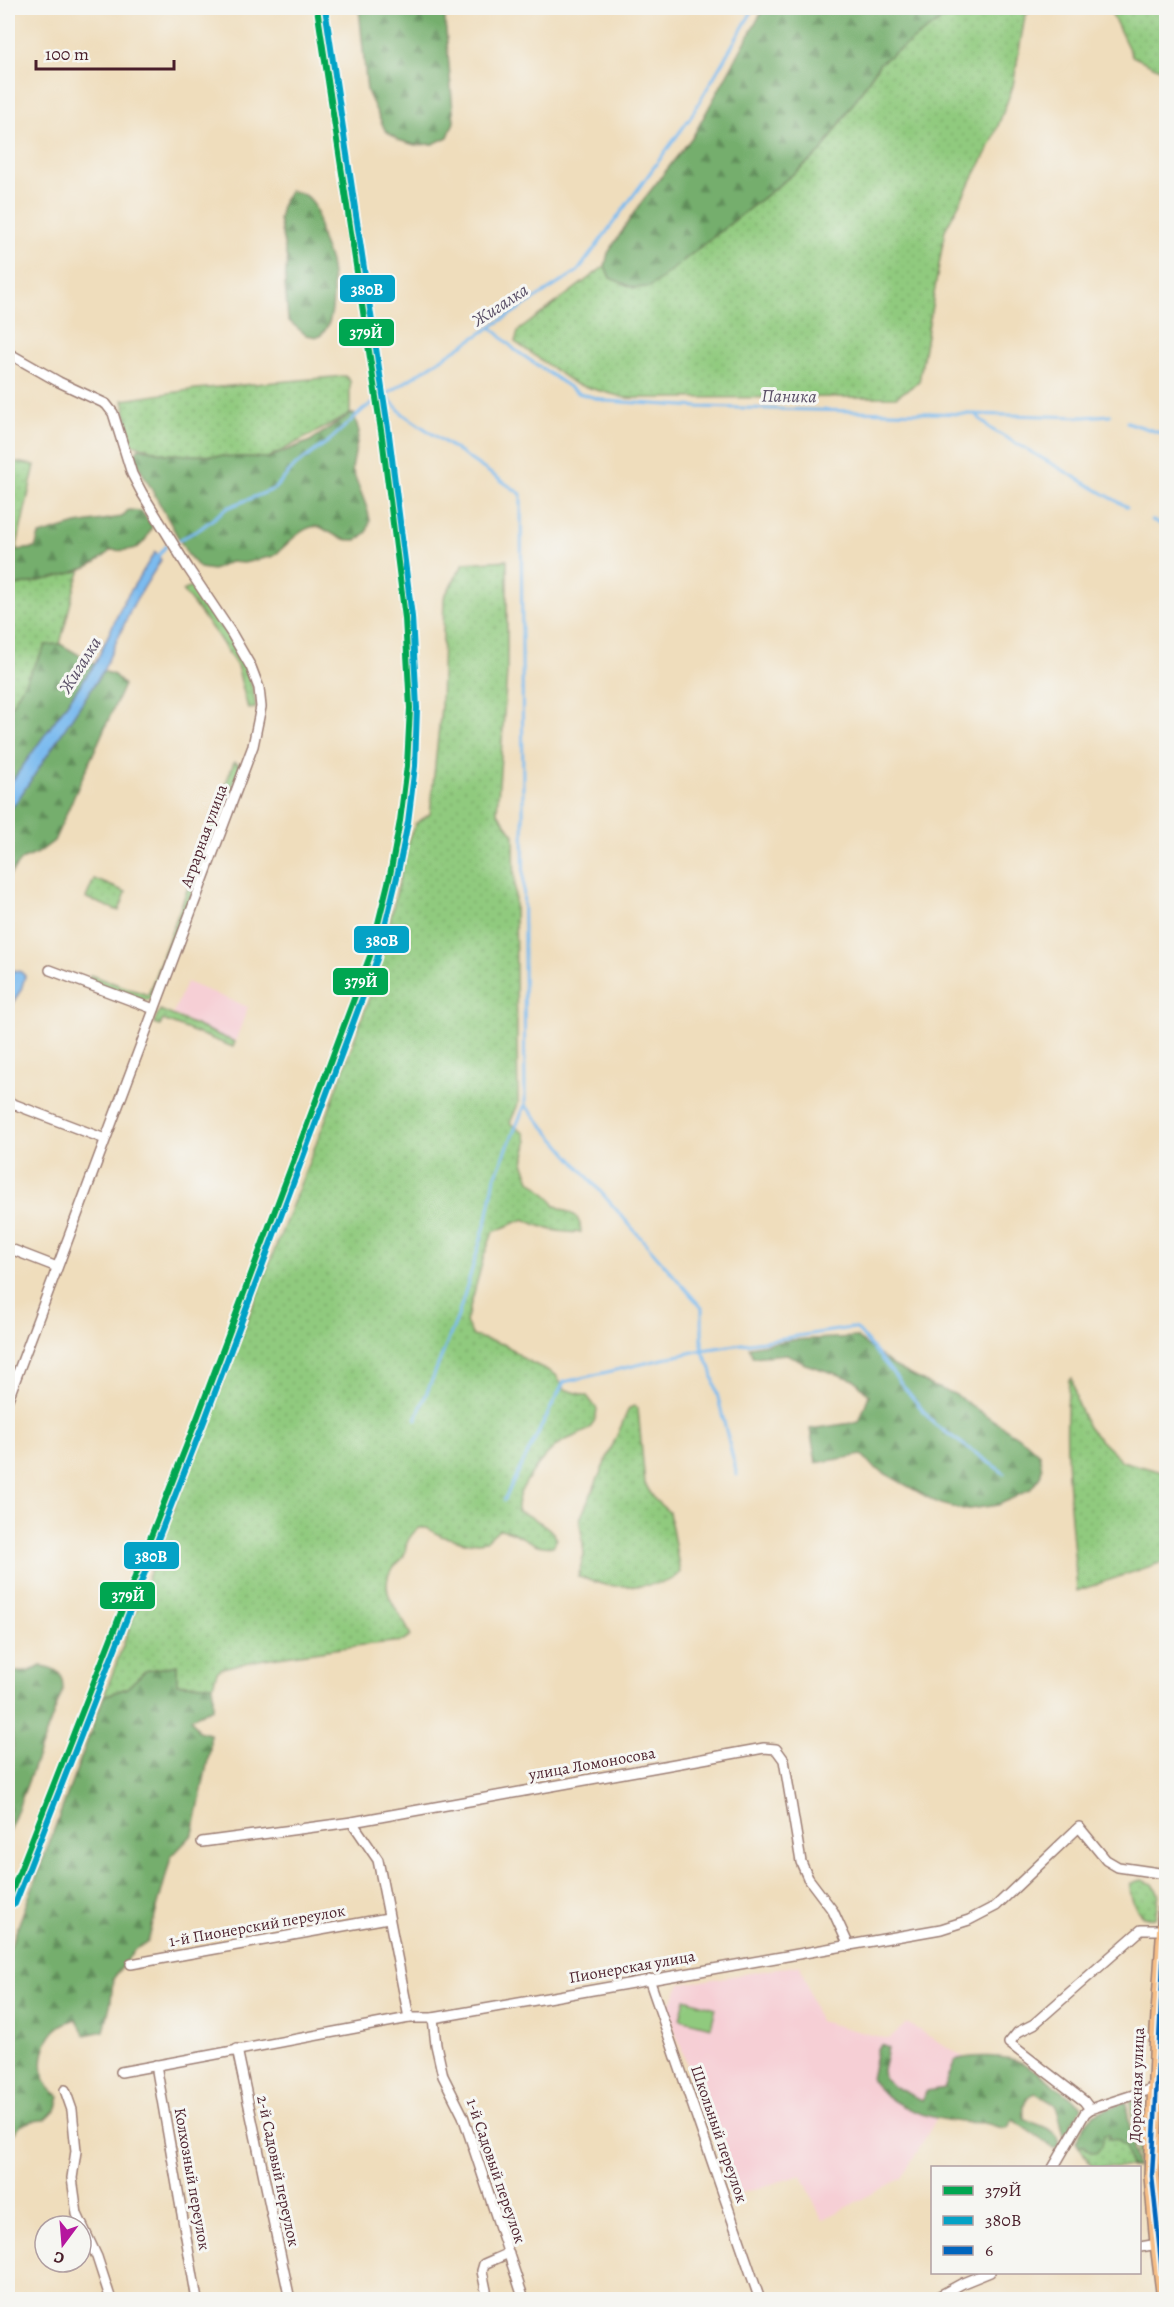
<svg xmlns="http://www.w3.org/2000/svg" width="1174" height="2307" viewBox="0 0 1174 2307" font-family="Alegreya,serif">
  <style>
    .built { fill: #f6cfd5 }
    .grass { fill: url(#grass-dots); stroke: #6d7454; stroke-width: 1.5 }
    .forest { fill: url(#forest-firs); stroke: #5f664c; stroke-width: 1.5 }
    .pitch { fill: #90ca7e; stroke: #6d7454; stroke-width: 1.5 }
    .water { fill: #7bbbef; stroke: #626d8d; stroke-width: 1.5 }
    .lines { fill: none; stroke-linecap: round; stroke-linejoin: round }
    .stream { stroke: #7bbbef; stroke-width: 3 }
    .street-casing { stroke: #9c7e74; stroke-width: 12 }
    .primary-casing { stroke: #9c7e74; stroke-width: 18 }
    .street { stroke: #fff; stroke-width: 9 }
    .primary { stroke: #f6be86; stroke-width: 15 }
    .bus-1-casing { stroke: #f6f6f2; stroke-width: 9 }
    .bus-1 { stroke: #0065bd; stroke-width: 4.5 }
    .rail-1-casing { stroke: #f6f6f2; stroke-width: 10 }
    .rail-2-casing { stroke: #f6f6f2; stroke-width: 10 }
    .rail-1 { stroke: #00a651; stroke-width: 6 }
    .rail-2 { stroke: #04a2c6; stroke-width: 6 }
    .labels { text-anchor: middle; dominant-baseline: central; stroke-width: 6; stroke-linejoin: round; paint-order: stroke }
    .street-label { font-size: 16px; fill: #4a1f2b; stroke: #f6f6f2 }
    .water-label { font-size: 18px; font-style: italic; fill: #594e66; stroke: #f6f6f2 }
    .line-badge { stroke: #f6f6f2; stroke-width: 2 }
    .badge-label { font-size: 16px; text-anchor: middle; font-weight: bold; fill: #fff }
  </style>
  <defs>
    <pattern id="grass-dots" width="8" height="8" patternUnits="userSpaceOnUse" patternTransform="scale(1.5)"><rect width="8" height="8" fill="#90ca7e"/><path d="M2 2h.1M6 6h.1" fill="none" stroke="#7ead6d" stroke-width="1.8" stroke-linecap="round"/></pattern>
    <pattern id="forest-firs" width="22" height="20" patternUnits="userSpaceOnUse" patternTransform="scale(1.5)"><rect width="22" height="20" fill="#74ae6d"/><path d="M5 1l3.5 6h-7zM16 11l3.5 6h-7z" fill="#618d5a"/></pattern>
  </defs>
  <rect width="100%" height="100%" fill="#f6f6f2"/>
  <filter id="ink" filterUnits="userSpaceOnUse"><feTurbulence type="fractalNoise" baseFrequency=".0167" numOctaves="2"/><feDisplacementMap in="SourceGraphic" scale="12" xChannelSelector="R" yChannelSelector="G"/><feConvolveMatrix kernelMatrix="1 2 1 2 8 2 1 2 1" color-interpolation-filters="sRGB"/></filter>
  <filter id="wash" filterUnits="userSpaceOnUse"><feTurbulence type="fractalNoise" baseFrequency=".008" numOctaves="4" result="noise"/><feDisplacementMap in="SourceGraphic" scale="24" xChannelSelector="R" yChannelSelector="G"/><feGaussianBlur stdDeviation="1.35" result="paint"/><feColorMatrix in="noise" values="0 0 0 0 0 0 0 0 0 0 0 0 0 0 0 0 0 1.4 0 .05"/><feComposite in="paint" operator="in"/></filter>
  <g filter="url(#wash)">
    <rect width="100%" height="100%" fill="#efddbc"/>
    <!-- built -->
    <g class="built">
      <polygon points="186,982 248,1007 235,1042 173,1014"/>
      <polygon points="800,1965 819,2021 888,2039 907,2023 970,2061 902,2178 822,2220 802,2175 734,2195 667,2009 681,1984"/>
    </g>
    <!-- grass -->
    <g class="grass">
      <polygon points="958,8 1033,8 1025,16 1013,86 992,142 945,230 919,382 896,397 626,398 575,384 515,342 518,331 605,266 610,278 634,288 650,286 821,152 880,63"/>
      <polygon points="1109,8 1166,8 1166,69 1164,71 1132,56"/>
      <polygon points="345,376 350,381 350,414 268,458 166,454 132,444 123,400 196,389"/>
      <polygon points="8,461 35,465 16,550 8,557"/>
      <path d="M507,560V672L497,812L514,835L518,1104L510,1123L524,1133L527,1141L524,1165L530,1180L550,1198L554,1205L576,1216L580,1224L581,1232C561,1234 541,1228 524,1219L493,1232L484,1256L466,1322L473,1336L506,1345L526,1360L549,1371L556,1375L564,1389L587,1396L597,1409C595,1435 579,1432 562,1442C545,1452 515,1490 517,1510C531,1518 549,1524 557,1539L553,1546C531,1550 520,1530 499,1529L486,1541L468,1543L441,1536L427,1528H418C414,1532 409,1537 407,1543C405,1547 406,1553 403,1557C401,1562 394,1565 391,1570C377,1595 404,1615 411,1636L404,1641L363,1645L264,1659L222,1668L217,1672L213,1685L176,1684L177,1666L145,1671L127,1688L104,1696L174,1508L328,1113L357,1032L378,973L409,838L416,823L430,814L441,707L444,597L464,563Z"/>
      <polygon points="81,570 75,586 60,644 46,645 8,712 8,585 11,587"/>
      <path d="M193,586C219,623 252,662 256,708L248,709L237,666L217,635L183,591Z"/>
      <polygon points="234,762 241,765 212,840 206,837 206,835"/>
      <polygon points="196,866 202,868 152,997 149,1000 142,1000 88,981 90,975 148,995"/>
      <polygon points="94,879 126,892 119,911 86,898"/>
      <polygon points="160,1010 235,1042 233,1047 163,1020 160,1026 154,1023"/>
      <path d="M1072,1378L1077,1403L1088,1427L1093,1433L1122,1461L1166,1473V1561L1077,1591C1072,1521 1062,1450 1069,1380Z"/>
      <path d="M634,1406L638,1409L645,1484L655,1500L669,1512L680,1572C673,1588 622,1587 606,1585C597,1583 587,1579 578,1577L584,1554L580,1519L629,1408Z"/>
      <path d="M1142,1880L1153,1884L1159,1894L1155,1918C1138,1922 1130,1899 1130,1885L1134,1882Z"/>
      <polygon points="1130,2101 1140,2101 1142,2106 1144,2139 1141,2181"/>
      <path d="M1126,2103L1136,2167H1093L1076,2142C1088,2114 1097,2110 1126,2103Z"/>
    </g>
    <!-- forest -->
    <g class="forest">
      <polygon points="359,8 444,8 454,122 448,137 433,144 415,145 398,140 385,130 367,91"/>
      <polygon points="764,8 958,8 880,63 821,152 650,287 634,288 610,278 605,266 608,253 637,208 693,136"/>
      <path d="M290,191C297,192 306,194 311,200C319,211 318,223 321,236C323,245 328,253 330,262C334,282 337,326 318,337L306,335L288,320L285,284L287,260L279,219L283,201Z"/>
      <path d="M350,414H354L359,432L352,469L367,508L370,520L367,532L357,540C341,541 335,535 322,528C306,520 285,547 274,556L244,563L230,562L213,570L200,568L188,555L135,459V453L139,448L166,454L268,458L310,441Z"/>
      <path d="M128,510L141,511L152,526C144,549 134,552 111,550C87,576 44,579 11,587L8,585V557L16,550L35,548L39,535L76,524L122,517Z"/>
      <polygon points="60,644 95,664 8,787 8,712 46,645"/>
      <polygon points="103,671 114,675 124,685 54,841 38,853 21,860 8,877 8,810 15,804"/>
      <polygon points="856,1337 894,1366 932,1386 954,1394 1026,1442 1039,1454 1042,1469 1040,1477 1030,1490 998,1505 963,1510 938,1503 875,1468 862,1455 816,1463 810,1429 859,1422 869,1395 855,1380 805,1364 787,1354 753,1357 749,1347 790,1340"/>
      <path d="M177,1665V1684L213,1685V1708L191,1718L198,1731L210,1734V1750L193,1834L171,1857L148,1942L135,1949L113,1979L111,2001L104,2031L85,2035L76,2019C71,2021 63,2023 59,2027C38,2043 35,2085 60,2096L57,2108L45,2120C22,2121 21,2124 8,2141V1953L104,1696L127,1688L145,1671Z"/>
      <path d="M41,1666C57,1668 63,1673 63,1689L8,1835V1765L13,1749L12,1732L8,1729V1670C21,1674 29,1673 41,1666Z"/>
      <path d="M881,2045L888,2048L883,2070L884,2078L893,2086L921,2100L927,2091L944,2088L955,2060C970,2055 1005,2055 1020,2062C1037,2069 1065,2094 1081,2105L1082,2108L1072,2122L1069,2133L1064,2135L1056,2105L1036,2093C1023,2097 1023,2106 1024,2118C1036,2126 1066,2129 1058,2148H1053L1013,2120L1007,2128C999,2129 993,2124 984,2123C977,2122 969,2123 961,2122C929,2119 889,2107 871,2079L877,2049Z"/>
      <path d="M1126,2103L1136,2167H1130L1126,2145H1122L1119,2140L1109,2139V2135H1104L1102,2146L1096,2153L1090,2151L1084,2145L1079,2147L1076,2142C1088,2114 1097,2110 1126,2103Z"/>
    </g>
    <!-- pitch -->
    <polygon class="pitch" points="685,1999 716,2008 711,2027 680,2019"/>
    <!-- water -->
    <g class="water">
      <polygon points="155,552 161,560 133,605 103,671 15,804 8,810 8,787 95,664 124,601"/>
      <polygon points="13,970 21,972 25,976 21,990 12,1004 8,1003 8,981"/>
    </g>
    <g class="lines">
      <!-- stream -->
      <g class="stream">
        <polyline points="492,328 515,350 578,393 607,401 700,407 1084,417 1110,415"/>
        <polyline points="386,396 403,414 521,494 525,1105 702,1308 702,1350 711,1369 737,1475"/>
        <polyline points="975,414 991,429 1127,507"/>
        <polyline points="1127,422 1166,435"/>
        <polyline points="1152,520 1166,527"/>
        <polyline points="179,540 200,529 227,508 274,489 296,465 330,440 365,408 578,271 690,118 754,8"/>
        <polyline points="156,559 166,546"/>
        <polyline points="416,1419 458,1316 487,1219 495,1177 525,1105"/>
        <polyline points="504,1500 564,1382 702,1350 851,1328 857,1329 934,1424 1004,1473"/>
      </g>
    </g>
  </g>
  <g filter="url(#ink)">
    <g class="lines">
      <!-- street casing -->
      <g class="street-casing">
        <g id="street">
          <polyline points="8,353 59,382 106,404 113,413 132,474 142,493 188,568 232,634 251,667 259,688 261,707 253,746 8,1399"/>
          <polyline points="50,970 154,1009"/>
          <polyline points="8,1102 105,1139"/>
          <polyline points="8,1248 57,1267"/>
          <polyline points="352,1822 378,1860 409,2018"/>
          <polyline points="202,1842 352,1822 764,1748 776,1749 784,1760 801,1862 808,1878 833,1911 849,1946"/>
          <polyline points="131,1964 388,1918"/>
          <polyline points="649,1979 760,2300"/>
          <polyline points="433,2018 436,2045 443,2076 463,2116 524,2300"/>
          <polyline points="237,2049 290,2300"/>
          <polyline points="156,2065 197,2300"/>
          <polyline points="121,2072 409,2018 433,2018 941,1929 969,1920 996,1906 1079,1827 1106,1860 1118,1867 1166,1874"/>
          <polyline points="65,2090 72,2110 76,2151 72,2178 77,2214 97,2257 111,2300"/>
          <polyline points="1090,2109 1084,2101 1009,2043 1018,2032 1034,2024 1141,1930 1164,1930"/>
          <polyline points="1153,2158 1166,2160"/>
          <polyline points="1053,2168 1085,2113 1090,2109 1155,2088"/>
          <polyline points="1140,2247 1158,2244"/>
          <polyline points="488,2300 482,2271 484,2264 509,2253"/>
          <polyline points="932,2300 963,2283 990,2272"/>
        </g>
      </g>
      <!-- primary casing -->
      <g class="primary-casing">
        <polyline id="primary" points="1165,2300 1158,2244 1152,2176 1158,2030 1166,1907"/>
      </g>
      <!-- street -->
      <use href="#street" class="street"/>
      <!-- primary -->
      <use href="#primary" class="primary"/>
      <!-- bus-1 casing -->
      <g class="bus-1-casing">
        <polyline id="bus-1" points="1165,2300 1152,2176 1166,1907"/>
      </g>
      <!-- bus-1 -->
      <use href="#bus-1" class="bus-1"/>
      <!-- rail-1 casing -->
      <g class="rail-1-casing">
        <polyline id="rail-1" points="8,1901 198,1416 370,956 390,875 400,821 407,766 410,708 405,618 382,437 317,8"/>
      </g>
      <!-- rail-2 casing -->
      <g class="rail-2-casing">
        <polyline id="rail-2" points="15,1904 205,1419 377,959 397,877 408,822 415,766 417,708 412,617 389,435 325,8"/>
      </g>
      <!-- rail-1 -->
      <use href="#rail-1" class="rail-1"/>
      <!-- rail-2 -->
      <use href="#rail-2" class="rail-2"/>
    </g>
  </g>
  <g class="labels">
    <!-- street labels -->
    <g class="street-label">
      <text transform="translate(204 836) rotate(-70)">Аграрная улица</text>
      <text transform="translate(592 1764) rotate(-10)">улица Ломоносова</text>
      <text transform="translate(257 1926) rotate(-10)">1-й Пионерский переулок</text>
      <text transform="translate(632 1967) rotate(-10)">Пионерская улица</text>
      <text transform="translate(1137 2085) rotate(-88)">Дорожная улица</text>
      <text transform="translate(719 2134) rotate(71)">Школьный переулок</text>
      <text transform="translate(278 2171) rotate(78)">2-й Садовый переулок</text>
      <text transform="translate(496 2171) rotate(71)">1-й Садовый переулок</text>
      <text transform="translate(192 2179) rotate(80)">Колхозный переулок</text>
    </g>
    <!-- water labels -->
    <g class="water-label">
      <text transform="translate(500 305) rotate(-33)">Жигалка</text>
      <text transform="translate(789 396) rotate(1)">Паника</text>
      <text transform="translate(80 665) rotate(-58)">Жигалка</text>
    </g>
  </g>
  <g class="line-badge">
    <rect x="339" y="274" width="57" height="29" rx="6" fill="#04a2c6"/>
    <rect x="338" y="318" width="57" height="29" rx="6" fill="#00a651"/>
    <rect x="353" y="925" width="57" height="29" rx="6" fill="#04a2c6"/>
    <rect x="332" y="967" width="57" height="29" rx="6" fill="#00a651"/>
    <rect x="123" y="1541" width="57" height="29" rx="6" fill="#04a2c6"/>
    <rect x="99" y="1581" width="57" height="29" rx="6" fill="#00a651"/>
  </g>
  <g class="badge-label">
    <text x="367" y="295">380В</text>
    <text x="366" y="338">379Й</text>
    <text x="382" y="946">380В</text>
    <text x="361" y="987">379Й</text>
    <text x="151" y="1562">380В</text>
    <text x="128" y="1601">379Й</text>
  </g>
  <!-- margin -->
  <rect width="1174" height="2307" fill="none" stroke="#f6f6f2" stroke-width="30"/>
  <!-- legend -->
  <rect x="931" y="2166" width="210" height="108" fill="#f6f6f2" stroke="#b1a0a2" stroke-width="1.5"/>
  <rect x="943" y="2186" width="30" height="9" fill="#00a651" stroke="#b1a0a2" stroke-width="1.5"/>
  <text x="985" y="2196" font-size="18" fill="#4a1f2b">379Й</text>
  <rect x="943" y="2216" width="30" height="9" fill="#04a2c6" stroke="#b1a0a2" stroke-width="1.5"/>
  <text x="985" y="2226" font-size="18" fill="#4a1f2b">380В</text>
  <rect x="943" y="2246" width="30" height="9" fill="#0065bd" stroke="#b1a0a2" stroke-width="1.5"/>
  <text x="985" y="2256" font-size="18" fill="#4a1f2b">6</text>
  <!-- north arrow -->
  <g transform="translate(63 2244) rotate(196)"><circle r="28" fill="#f6f6f2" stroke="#b1a0a2" stroke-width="1.5"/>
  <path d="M0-4.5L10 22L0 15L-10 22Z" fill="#b5179e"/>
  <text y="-9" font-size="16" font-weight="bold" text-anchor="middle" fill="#4a1f2b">С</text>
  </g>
  <!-- scale -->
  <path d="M36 60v9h138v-9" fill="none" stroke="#4a1f2b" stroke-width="3"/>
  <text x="45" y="60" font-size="18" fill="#4a1f2b" stroke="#f6f6f2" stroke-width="4.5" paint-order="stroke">100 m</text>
</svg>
